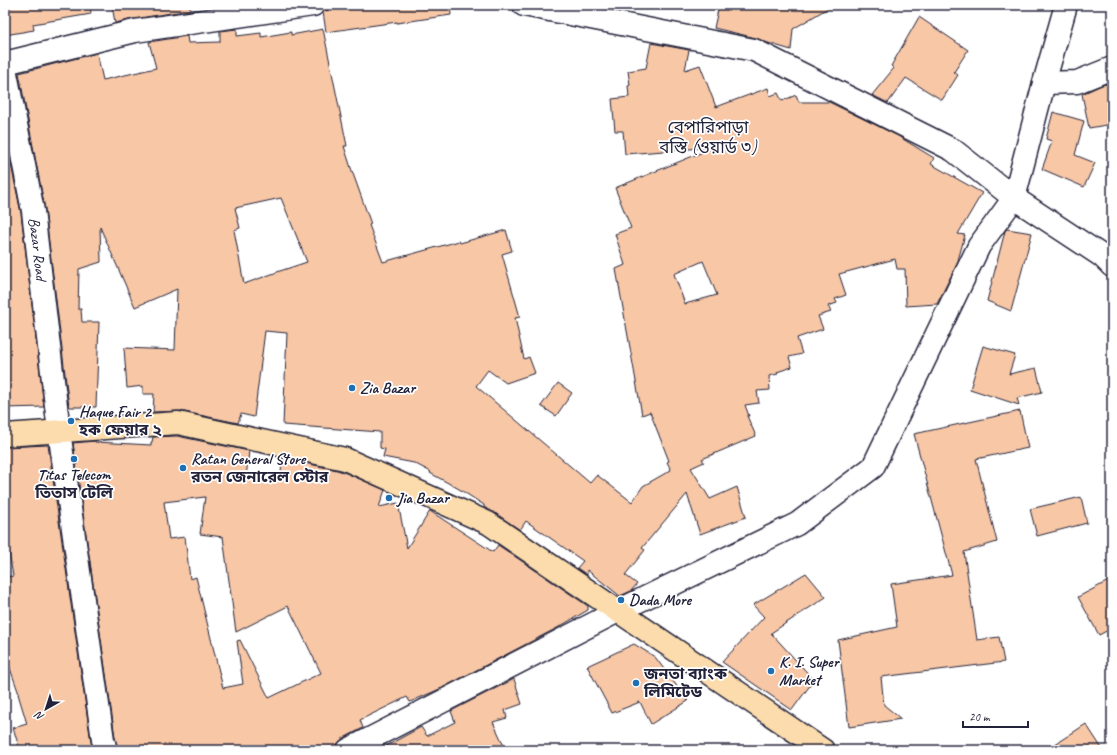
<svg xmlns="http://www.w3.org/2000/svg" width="1117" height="755" viewBox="0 0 1117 755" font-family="Caveat,'Noto Sans Bengali',sans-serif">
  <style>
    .building { fill: #f7c7a6; stroke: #22223b; fill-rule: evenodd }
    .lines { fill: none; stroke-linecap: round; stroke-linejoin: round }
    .minor-casing { stroke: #22223b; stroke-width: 25 }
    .highway-casing { stroke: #22223b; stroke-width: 25 }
    .minor { stroke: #fff; stroke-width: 22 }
    .highway { stroke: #fcdcac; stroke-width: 22 }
    .poi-dot { fill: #1f6fb2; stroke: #fff; stroke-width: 1.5 }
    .labels { text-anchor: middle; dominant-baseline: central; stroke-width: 3.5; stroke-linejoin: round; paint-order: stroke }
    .street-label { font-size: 16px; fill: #22223b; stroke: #fff }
    .poi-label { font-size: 16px; font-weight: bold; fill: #22223b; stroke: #fff; text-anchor: start }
    .neighbourhood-label { font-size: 17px; fill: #22223b; stroke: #fff }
  </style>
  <rect width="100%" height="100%" fill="#fff"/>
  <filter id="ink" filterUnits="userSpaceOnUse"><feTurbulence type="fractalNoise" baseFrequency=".025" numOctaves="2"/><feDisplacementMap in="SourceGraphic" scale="8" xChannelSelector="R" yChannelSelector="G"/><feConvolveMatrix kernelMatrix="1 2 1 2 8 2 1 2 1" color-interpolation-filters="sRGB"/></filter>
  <g filter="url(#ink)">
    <!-- building -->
    <g class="building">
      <polygon points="8,5 90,5 91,14 33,24 34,30 5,35 5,14 10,13"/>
      <polygon points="112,5 190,5 190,10 133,19 115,23"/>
      <polygon points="358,5 450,5 451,15 397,23 397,22 326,32 323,12 324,11"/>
      <polygon points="719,5 833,5 793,29 791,50 765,42 756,38 714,28"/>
      <polygon points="919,17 968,50 954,72 958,75 942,100 906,78 888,103 872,95 894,68 891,66"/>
      <path d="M237,29V36L261,33V37L291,32V35L323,29L347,146H344L351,168L371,224L369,225L383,262L459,241L460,243L506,230L512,251L502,254L520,317L515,318L524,359L529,357L535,373L506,383L488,370L476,386L590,483L597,475L632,502L643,486L671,470L667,462L669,461L650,412L642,415L616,269L625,265L615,234L631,228L615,188L715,147L625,154L623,131H615L612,99L629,97L628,86L630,85L628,71L646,68L651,43L689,50L685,70L700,65L716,107L768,88L770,96L778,93L782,101L796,95L799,102H829L898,136L934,158L931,164L982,193L958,234L965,235L957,264L937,304L906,306L905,269H897L895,259L839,274L846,295L835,299L837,303L828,306L831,312L818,316L823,329L797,338L802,354L789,357L792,367L777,372L778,374L769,376L770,390L757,391L759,403L745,405L749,416H747L756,436L702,459L704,462L691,468L710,499L737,487L746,517L700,534L687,494L642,548L645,550L625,575L637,584L631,591L620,596L587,570V575L577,568L583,561L526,521L520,530L495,513L487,509L484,507V505L459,489L430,473L431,472L414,463L383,457L385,449L380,448V432L283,425L287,333L265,331L254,417L241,414L238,423L180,411L153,412L154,394H143V386L127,388L124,348L175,350L177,289L135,307L100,227L101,262L79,269L78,309H81L82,322H99L96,407H69L45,209L19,73L97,53L103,80L156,68L149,42L187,36L188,43L220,42V31ZM281,198L307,262L280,271L244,284L234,230L240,228L235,208ZM703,261L717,295L685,304L674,274Z"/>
      <polygon points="1112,83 1112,124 1089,128 1082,94 1102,85"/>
      <polygon points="1053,112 1084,121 1075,155 1095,163 1084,187 1042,169 1052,141 1046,139"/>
      <polygon points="8,150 21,213 44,407 5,408 5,152"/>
      <polygon points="1007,229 1032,233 1011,311 987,301 1005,231"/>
      <polygon points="983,346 1015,355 1009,374 1036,368 1042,392 1017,398 1019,405 970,389"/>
      <polygon points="558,383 572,393 556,416 541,406"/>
      <polygon points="1020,411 1028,448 976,459 997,542 964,552 977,640 999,637 1004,662 881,677 884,705 901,719 849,727 838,640 897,627 891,584 952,575 914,434"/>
      <path d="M177,436L249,451L246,478L281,474L282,458L337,470L346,473L385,490L379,507L398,503L407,548L430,511L493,552L498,545L588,606V610L559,627L442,688L410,702L407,697L360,720L363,728L342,739L337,744L336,750H118L115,737L73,443L95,441V442L151,445V442H152L153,437ZM205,497L200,534L223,537L236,632L288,606L321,673L269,698L240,640L237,641L243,684L223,688L196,577L190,579L185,537L169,539L164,502Z"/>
      <polygon points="48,445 91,742 93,750 20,750 13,728 27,724 18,694 19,694 5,654 5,577 13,576 5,530 5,447"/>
      <polygon points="1081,497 1087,523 1037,536 1030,509"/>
      <polygon points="806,573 826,597 771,633 814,680 792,710 722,662 764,617 753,605"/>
      <polygon points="1112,579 1112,628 1099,635 1078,597"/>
      <polygon points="634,644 655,657 688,701 651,724 640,702 612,713 587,666"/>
      <polygon points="514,679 522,704 505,710 507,718 493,722 506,750 379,750 421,727 427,736 455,722 451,711"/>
      <polygon points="1086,724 1103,750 1046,750"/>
    </g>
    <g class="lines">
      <!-- minor casing -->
      <g class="minor-casing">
        <g id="minor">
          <polyline points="524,5 754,50 953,150 1014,198 1102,256 1112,266"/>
          <polyline points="5,63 135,31 313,5"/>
          <path id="s1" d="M5,68L33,211L59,431L103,740L106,750"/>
          <polyline points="1044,83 1077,82 1112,68"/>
          <polyline points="348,750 618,611 797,524 873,467 979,246 1014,198 1044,83 1066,5"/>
        </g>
      </g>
      <!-- highway casing -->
      <g class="highway-casing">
        <polyline id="highway" points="5,435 178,423 345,459 488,523 823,750"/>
      </g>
      <!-- minor -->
      <use href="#minor" class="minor"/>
      <!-- highway -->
      <use href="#highway" class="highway"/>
    </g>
  </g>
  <!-- markers -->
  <g class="poi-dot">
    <circle cx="352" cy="388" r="4"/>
    <circle cx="71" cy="421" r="4"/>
    <circle cx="74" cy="459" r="4"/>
    <circle cx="183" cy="468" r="4"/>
    <circle cx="389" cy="498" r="4"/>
    <circle cx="621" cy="600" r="4"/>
    <circle cx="771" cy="671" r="4"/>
    <circle cx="636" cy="683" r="4"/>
  </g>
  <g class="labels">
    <!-- street labels -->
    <g class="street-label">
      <text stroke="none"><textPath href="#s1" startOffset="184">Bazar Road</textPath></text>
    </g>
    <!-- poi labels -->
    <g class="poi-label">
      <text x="360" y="388">Zia Bazar</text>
      <text x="79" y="412">Haque Fair 2<tspan x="79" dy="18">হক ফেয়ার ২</tspan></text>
      <text x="191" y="459">Ratan General Store<tspan x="191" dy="18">রতন জেনারেল স্টোর</tspan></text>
      <text x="74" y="475" text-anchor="middle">Titas Telecom<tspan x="74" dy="18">তিতাস টেলি</tspan></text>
      <text x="397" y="498">Jia Bazar</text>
      <text x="629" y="600">Dada More</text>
      <text x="779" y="662">K. I. Super<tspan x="779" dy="18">Market</tspan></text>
      <text x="644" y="674">জনতা ব্যাংক<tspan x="644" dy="18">লিমিটেড</tspan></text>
    </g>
    <!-- neighbourhood labels -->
    <g class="neighbourhood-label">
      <text x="708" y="127">বেপারিপাড়া<tspan x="708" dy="20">বস্তি (ওয়ার্ড ৩)</tspan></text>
    </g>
  </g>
  <!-- margin -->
  <rect width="1117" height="755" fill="none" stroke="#fff" stroke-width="20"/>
  <rect x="10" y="10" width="1097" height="735" fill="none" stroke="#22223b" stroke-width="1.5" filter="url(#ink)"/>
  <!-- north arrow -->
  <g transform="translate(46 709) rotate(219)" stroke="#ffffff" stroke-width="3" paint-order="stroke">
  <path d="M0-3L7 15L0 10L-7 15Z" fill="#22223b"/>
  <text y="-6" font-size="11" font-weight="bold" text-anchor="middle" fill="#22223b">N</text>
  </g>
  <!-- scale -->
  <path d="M963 721v6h65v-6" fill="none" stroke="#22223b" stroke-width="2"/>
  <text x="969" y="721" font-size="12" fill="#22223b" stroke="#ffffff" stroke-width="3" paint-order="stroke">20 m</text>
</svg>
